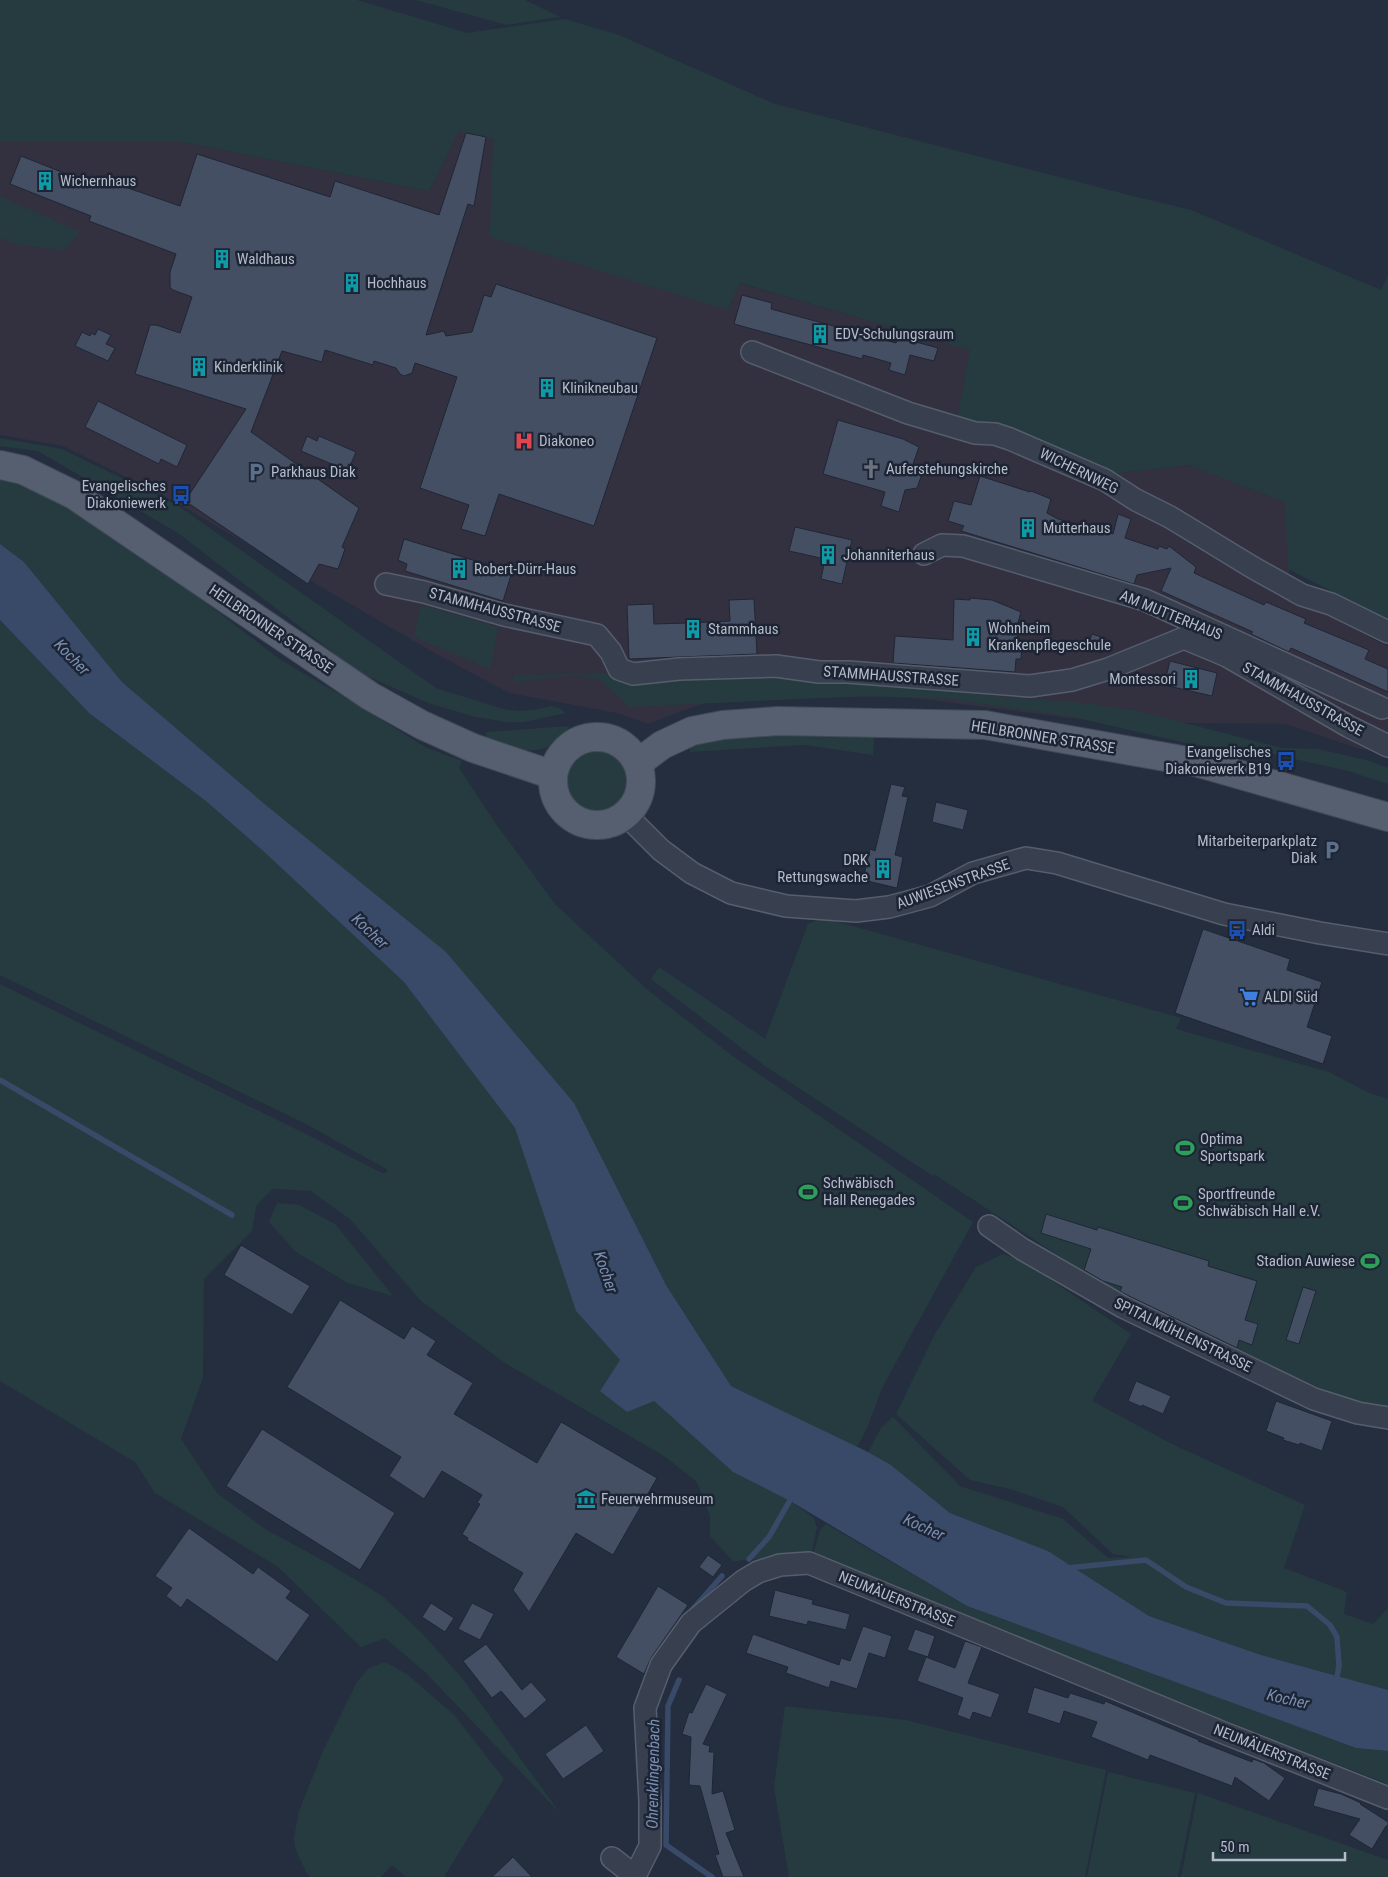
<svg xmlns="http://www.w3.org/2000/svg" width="1388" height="1877" viewBox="0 0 1388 1877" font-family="'Roboto Condensed',sans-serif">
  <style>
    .medical { fill: #333040 }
    .green { fill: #263b40 }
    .water { fill: #384a68 }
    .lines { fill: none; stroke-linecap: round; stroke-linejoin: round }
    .stream { stroke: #384a68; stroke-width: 5.5 }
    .building { fill: #444f63; stroke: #1f2736 }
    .minor-casing { stroke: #565e6d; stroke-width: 24 }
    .primary-casing { stroke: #414958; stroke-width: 30 }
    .minor { stroke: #38404f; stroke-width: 21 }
    .primary { stroke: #565f6f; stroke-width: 28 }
    .labels { text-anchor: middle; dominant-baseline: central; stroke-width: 5; stroke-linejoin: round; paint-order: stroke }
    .poi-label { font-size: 15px; fill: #b4bbca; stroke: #1d2534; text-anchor: start }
    .street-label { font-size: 15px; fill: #b4bbca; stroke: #1d2534 }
    .water-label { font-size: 16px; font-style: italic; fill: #7b8eb2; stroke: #1d2534 }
  </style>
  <rect width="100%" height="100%" fill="#242e3f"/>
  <!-- medical -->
  <polygon class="medical" points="459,130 493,139 729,309 739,283 971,350 957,419 1112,474 1188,465 1286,502 1290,590 1376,641 1388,646 1388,750 1360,749 1286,724 1104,722 898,696 709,701 648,724 617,713 509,693 431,651 168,498 63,446 0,435 0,142 182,142 429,191"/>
  <!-- green -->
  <g class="green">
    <polygon points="0,0 357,0 467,33 564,19 619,35 775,104 1129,195 1191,210 1381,290 1388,275 1388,620 1288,569 1285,502 1188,465 1112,474 957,419 970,350 740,283 728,310 490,237 493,139 459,131 429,191 182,142 0,142"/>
    <polygon points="416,0 525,0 560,17 507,25"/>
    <polygon points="0,196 80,232 64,250 19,245 0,238"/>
    <polygon points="0,438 62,449 177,505 436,688 503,709 519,711 534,710 551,706 559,708 566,713 524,722 506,722 476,717 428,703 360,673 178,533 38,451 0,446"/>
    <polygon points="0,477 32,488 62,504 168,574 281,660 363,708 425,747 462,761 459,768 496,824 556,905 649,991 734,1057 973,1222 882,1388 867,1428 857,1447 731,1386 666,1285 574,1103 267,806 122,682 24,562 0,544"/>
    <polygon points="421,605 498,627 490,669 414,637"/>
    <polygon points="0,620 89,713 207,802 261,849 404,982 515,1128 576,1311 620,1360 600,1391 654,1401 733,1472 790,1501 814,1518 817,1528 809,1563 775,1558 733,1561 710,1536 710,1516 697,1482 664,1456 505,1363 421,1301 350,1219 311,1191 272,1189 256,1206 252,1231 204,1279 203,1378 181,1439 217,1493 265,1529 324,1561 381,1595 419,1630 462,1678 560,1813 425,1672 385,1638 361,1647 277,1566 155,1493 135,1462 0,1381 0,984 302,1132 384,1174 388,1170 306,1124 0,975"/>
    <polygon points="616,673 628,683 729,678 832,677 1001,697 1084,703 1138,711 1282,748 1318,749 1370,761 1388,768 1388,784 1348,771 1273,754 1190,744 1073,717 951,699 862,696 629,707 601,680 576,675 512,682 515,675"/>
    <path d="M569,726C565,740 550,748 536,750C523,752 500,744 486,741V732Z"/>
    <polygon points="875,729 873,755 805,745 690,752 690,748 706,741 725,737"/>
    <circle cx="596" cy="780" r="34"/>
    <polygon points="824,918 1181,1018 1176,1029 1329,1072 1369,1093 1388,1099 1388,1407 1361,1406 1137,1307 934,1174 933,1176 765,1066 651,979 659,967 765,1039 808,924"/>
    <polygon points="277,1203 299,1205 335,1224 393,1296 348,1283 296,1252 269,1222"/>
    <polygon points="1003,1254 1021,1260 1131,1334 1092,1401 1172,1444 1305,1505 1284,1568 1347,1592 1344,1614 1373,1624 1388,1608 1388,1690 1261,1655 1149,1616 1048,1551 950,1513 891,1465 868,1452 881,1428 893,1417 960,1486 1063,1519 1108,1558 1131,1557 1113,1554 1063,1507 1010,1489 970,1480 896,1414 935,1334 976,1267"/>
    <polygon points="826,1524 967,1606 1356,1748 1388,1751 1388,1784 977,1624 813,1555 820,1530"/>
    <polygon points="385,1662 408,1675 454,1715 504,1779 444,1877 406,1877 392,1865 381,1877 310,1877 306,1872 295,1848 294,1838 299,1811 323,1751 357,1682 369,1668"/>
    <polygon points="785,1706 906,1720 1106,1770 1085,1877 789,1877 774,1787"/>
    <polygon points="1108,1772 1195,1793 1178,1877 1087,1877"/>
    <polygon points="1198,1793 1388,1860 1388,1877 1181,1877"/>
  </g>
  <!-- water -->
  <polygon class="water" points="0,544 24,562 122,682 267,806 446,952 574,1103 666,1285 731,1386 868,1452 891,1465 950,1513 1048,1551 1149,1616 1261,1655 1388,1690 1388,1751 1356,1748 967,1606 790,1501 733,1472 654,1401 627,1412 600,1391 620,1360 576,1311 515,1128 404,982 261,849 207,802 89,713 0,620"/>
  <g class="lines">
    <!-- stream -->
    <g class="stream">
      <polyline points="0,1080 232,1215"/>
      <polyline points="749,1559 769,1537 793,1495"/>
      <polyline points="1067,1568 1146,1560 1186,1587 1226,1603 1307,1606 1330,1625 1337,1637 1339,1666 1336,1682"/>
      <polyline points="692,1610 722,1576"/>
      <polyline points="679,1680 668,1706 666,1845 712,1877"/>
    </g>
  </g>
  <!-- building -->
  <g class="building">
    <polygon points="466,133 486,137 474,206 468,204 426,335 444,331 446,336 472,332 484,295 491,297 496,284 657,338 594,526 499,494 485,536 461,529 469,505 420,488 457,377 415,363 412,373 404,376 400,374 396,368 374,361 373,365 325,350 322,362 282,351 251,432 359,508 342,547 345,549 338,569 319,564 308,584 185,501 246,409 135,374 150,325 156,325 180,333 192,297 173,290 170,287 170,272 176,254 89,221 91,216 10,184 21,156 102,188 105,180 180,206 197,154 330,197 335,181 439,215"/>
    <polygon points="742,295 772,303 771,309 896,343 898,337 938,348 934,361 910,355 905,375 889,370 891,363 863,355 862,359 734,324"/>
    <polygon points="98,329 111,335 106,344 115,348 108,361 75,346 82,332 90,336 91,333 95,335"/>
    <polygon points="98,401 187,445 177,467 161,459 159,464 85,427"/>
    <polygon points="838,420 903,439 919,447 913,464 922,474 917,488 905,490 899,512 881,506 885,492 823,474"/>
    <polygon points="307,436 317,441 319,436 356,452 348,471 301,451"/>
    <polygon points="980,476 1030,492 1031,491 1051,499 1047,513 1058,519 1113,534 1118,514 1131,519 1125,538 1158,549 1159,546 1167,549 1169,546 1196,567 1194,573 1264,605 1266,602 1306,619 1304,623 1369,650 1365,659 1388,669 1388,692 1291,648 1289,652 1251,634 1253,632 1161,591 1171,568 1137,575 1134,584 961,531 964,526 948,521 954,501 971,505"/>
    <polygon points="795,527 852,540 842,584 821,579 825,559 789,551"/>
    <polygon points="404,539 512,572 503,601 405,571 407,564 398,560"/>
    <polygon points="970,598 992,600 1021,612 1016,630 1018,633 1017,645 1022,645 1021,659 1016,659 1015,672 893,663 895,636 953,640 954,599 970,600"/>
    <polygon points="754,599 757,654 629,659 627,605 653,604 654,624 687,623 730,621 729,600"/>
    <polygon points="1092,634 1107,639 1102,653 1087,648"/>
    <polygon points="1170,661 1217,673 1212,696 1164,685"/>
    <polygon points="891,784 905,787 902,796 908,797 895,855 903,857 897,888 863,880 870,849 875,851"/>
    <polygon points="936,802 968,810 963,830 932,822"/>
    <polygon points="1203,929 1290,959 1287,970 1322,982 1307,1027 1332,1036 1323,1064 1175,1013"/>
    <polygon points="1046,1214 1097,1230 1098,1227 1209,1261 1208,1266 1257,1281 1245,1320 1258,1324 1252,1345 1239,1340 1237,1348 1129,1296 1120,1291 1122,1287 1103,1281 1084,1270 1091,1249 1041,1233"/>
    <polygon points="241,1245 310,1286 292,1315 224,1275"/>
    <polygon points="1303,1287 1316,1291 1299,1344 1286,1340"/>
    <polygon points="340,1300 404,1339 412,1326 436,1341 427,1355 473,1383 454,1414 537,1463 561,1422 657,1478 613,1555 576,1533 529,1612 513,1590 523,1573 467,1540 468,1538 462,1534 480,1504 477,1503 482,1495 442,1471 424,1499 389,1476 401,1457 287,1387"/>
    <polygon points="1136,1381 1171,1396 1163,1414 1142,1405 1142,1407 1128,1401"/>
    <polygon points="1276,1401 1332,1421 1322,1451 1300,1443 1299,1445 1283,1440 1284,1438 1266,1431"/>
    <polygon points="262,1429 395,1513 360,1570 226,1486"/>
    <polygon points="189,1528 253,1574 258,1567 291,1591 286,1598 310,1615 277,1662 187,1599 181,1608 166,1596 172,1588 155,1576"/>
    <polygon points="708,1555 722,1565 713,1577 699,1567"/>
    <polygon points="658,1586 688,1605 651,1658 644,1674 616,1657"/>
    <polygon points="775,1590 813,1600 812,1604 850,1614 846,1630 808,1621 807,1625 769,1616"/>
    <polygon points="431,1603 454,1618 445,1632 422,1617"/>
    <polygon points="472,1603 494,1614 480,1640 458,1629"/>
    <polygon points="863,1626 892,1636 885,1658 869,1653 857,1689 831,1681 829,1688 786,1673 788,1667 746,1653 753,1634 839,1665 841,1658 850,1661"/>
    <polygon points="915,1629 935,1636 928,1657 907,1650"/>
    <polygon points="965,1641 982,1647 968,1683 1000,1694 991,1718 973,1712 970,1720 957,1715 963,1698 917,1681 926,1657 955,1668"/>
    <polygon points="486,1644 522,1690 531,1682 547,1700 525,1719 501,1691 492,1698 463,1661"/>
    <polygon points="706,1684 727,1694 703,1744 710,1746 709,1752 714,1752 712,1794 723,1791 735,1830 726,1833 744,1877 723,1877 715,1855 719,1854 700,1786 689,1785 691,1737 682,1734 689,1712 692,1713"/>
    <polygon points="1034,1687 1068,1698 1070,1693 1104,1704 1105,1701 1199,1740 1198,1741 1252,1762 1253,1759 1264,1763 1285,1778 1269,1801 1235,1777 1232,1786 1150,1755 1148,1760 1091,1737 1097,1722 1064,1711 1060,1724 1027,1713"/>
    <polygon points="586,1725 604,1751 563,1779 545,1754"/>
    <polygon points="1318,1788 1341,1794 1361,1803 1360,1804 1388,1822 1388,1826 1386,1826 1372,1849 1349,1835 1360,1819 1313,1806"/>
    <polygon points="513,1857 532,1877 492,1877"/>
  </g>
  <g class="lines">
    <!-- minor casing -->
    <g class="minor-casing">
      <g id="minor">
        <polyline points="752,352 908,413 975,433 995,434 1010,439 1105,480 1136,500 1170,517 1252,567 1302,595 1331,604 1388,632"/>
        <polyline points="924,554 942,545 963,546 1145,600 1382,708"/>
        <polyline points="386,584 424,592 504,615 597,635 611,652 619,669 633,674 679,669 776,666 819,672 848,672 1030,686 1072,680 1108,669 1184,638 1227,656 1348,726 1388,746"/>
        <polyline points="626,815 661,850 692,873 731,893 786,906 856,911 889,907 930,896 973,873 1026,858 1057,863 1224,914 1320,933 1388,944"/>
        <polyline points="989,1226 1022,1249 1123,1307 1314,1399 1358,1413 1388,1418"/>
        <polyline points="612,1858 635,1876 650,1846 650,1801 645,1708 661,1665 691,1623 743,1581 758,1572 780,1565 809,1563 1224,1733 1388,1798"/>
      </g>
    </g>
    <!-- primary casing -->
    <g class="primary-casing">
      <g id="primary">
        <polyline points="0,465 23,470 74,495 370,696 422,725 473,748 553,775"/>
        <circle cx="597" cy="781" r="44"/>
        <polyline points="638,763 662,745 692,731 723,725 778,721 985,725 1199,763 1388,817"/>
      </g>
    </g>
    <!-- minor -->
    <use href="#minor" class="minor"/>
    <!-- primary -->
    <use href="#primary" class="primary"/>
  </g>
  <!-- icons -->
  <defs>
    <g id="building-bare" transform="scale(1.5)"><path d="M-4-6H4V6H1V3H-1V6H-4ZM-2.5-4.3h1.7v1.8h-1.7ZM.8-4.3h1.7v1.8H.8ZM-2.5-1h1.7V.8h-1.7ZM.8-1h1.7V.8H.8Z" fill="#0f9aa8" stroke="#1d2534" stroke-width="2.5" paint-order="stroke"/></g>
    <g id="hospital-bare" transform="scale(1.5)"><path d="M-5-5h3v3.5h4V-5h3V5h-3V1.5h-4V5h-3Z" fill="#e0444e" stroke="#1d2534" stroke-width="2.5" paint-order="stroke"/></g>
    <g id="church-bare" transform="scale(1.5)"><path d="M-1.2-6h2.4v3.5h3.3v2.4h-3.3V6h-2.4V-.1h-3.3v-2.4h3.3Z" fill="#6b7280" stroke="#1d2534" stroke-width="2.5" paint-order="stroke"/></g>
    <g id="parking-bare" transform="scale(1.5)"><path d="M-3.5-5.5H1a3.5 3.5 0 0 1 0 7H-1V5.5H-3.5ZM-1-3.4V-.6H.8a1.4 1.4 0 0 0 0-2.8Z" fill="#5c6f8a" stroke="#1d2534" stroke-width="2.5" paint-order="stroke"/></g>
    <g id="bus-bare" transform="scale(1.5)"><path d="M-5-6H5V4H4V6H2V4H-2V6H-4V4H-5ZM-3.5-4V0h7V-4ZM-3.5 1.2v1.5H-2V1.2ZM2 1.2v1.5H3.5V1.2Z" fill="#1a4fb4" stroke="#1d2534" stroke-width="2.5" paint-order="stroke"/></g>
    <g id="supermarket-bare" transform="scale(1.5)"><path d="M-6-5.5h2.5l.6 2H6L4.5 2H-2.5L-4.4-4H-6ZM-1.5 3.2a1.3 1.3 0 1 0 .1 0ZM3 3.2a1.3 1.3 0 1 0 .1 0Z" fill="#3f7fe0" stroke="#1d2534" stroke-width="2.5" paint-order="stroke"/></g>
    <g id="stadium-bare" transform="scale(1.5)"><path d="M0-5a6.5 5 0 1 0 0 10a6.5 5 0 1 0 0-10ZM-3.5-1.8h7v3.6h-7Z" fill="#2e9e5b" stroke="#1d2534" stroke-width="2.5" paint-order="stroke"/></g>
    <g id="museum-bare" transform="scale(1.5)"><path d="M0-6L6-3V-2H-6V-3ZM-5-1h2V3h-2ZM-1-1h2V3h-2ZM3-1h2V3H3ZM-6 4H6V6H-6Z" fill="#0f9aa8" stroke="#1d2534" stroke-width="2.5" paint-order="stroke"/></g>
  </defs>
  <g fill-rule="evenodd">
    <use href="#building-bare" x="45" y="181"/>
    <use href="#building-bare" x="222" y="259"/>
    <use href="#building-bare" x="352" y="283"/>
    <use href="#building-bare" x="820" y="334"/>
    <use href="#building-bare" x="199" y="367"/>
    <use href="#building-bare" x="547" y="388"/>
    <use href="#hospital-bare" x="524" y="441"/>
    <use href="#church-bare" x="871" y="469"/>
    <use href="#parking-bare" x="256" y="472"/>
    <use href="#bus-bare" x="181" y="495"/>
    <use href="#building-bare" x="1028" y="528"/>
    <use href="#building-bare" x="828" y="555"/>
    <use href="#building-bare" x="459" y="569"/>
    <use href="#building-bare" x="693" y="629"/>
    <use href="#building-bare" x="973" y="637"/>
    <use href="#building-bare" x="1191" y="679"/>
    <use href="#bus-bare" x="1286" y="761"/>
    <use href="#parking-bare" x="1332" y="850"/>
    <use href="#building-bare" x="883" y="869"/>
    <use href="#bus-bare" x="1237" y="930"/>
    <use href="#supermarket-bare" x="1249" y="997"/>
    <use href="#stadium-bare" x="1185" y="1148"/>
    <use href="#stadium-bare" x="808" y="1192"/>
    <use href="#stadium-bare" x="1183" y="1203"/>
    <use href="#stadium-bare" x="1370" y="1261"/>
    <use href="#museum-bare" x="586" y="1499"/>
  </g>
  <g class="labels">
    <!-- poi labels -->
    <g class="poi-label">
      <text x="60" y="181">Wichernhaus</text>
      <text x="237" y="259">Waldhaus</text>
      <text x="367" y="283">Hochhaus</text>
      <text x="835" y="334">EDV-Schulungsraum</text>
      <text x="214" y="367">Kinderklinik</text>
      <text x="562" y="388">Klinikneubau</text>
      <text x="539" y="441">Diakoneo</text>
      <text x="886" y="469">Auferstehungskirche</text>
      <text x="271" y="472">Parkhaus Diak</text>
      <text x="166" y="486" text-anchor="end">Evangelisches<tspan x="166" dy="17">Diakoniewerk</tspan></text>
      <text x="1043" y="528">Mutterhaus</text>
      <text x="843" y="555">Johanniterhaus</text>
      <text x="474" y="569">Robert-Dürr-Haus</text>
      <text x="988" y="628">Wohnheim<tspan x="988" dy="17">Krankenpflegeschule</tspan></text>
      <text x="708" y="629">Stammhaus</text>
      <text x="1176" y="679" text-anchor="end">Montessori</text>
      <text x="1271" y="752" text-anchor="end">Evangelisches<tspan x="1271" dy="17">Diakoniewerk B19</tspan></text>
      <text x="1317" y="841" text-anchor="end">Mitarbeiterparkplatz<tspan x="1317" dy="17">Diak</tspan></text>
      <text x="868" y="860" text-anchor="end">DRK<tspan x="868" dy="17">Rettungswache</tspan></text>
      <text x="1252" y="930">Aldi</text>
      <text x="1264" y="997">ALDI Süd</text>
      <text x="1200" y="1139">Optima<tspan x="1200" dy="17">Sportspark</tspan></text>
      <text x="823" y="1183">Schwäbisch<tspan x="823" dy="17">Hall Renegades</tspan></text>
      <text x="1198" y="1194">Sportfreunde<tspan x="1198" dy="17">Schwäbisch Hall e.V.</tspan></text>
      <text x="1355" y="1261" text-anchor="end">Stadion Auwiese</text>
      <text x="601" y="1499">Feuerwehrmuseum</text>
    </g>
    <!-- street labels -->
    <g class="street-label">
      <text transform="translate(1079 471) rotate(26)">WICHERNWEG</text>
      <text transform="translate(495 610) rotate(15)">STAMMHAUSSTRASSE</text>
      <text transform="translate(1171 615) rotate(22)">AM MUTTERHAUS</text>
      <text transform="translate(271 629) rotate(34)">HEILBRONNER STRASSE</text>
      <text transform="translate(891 676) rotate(4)">STAMMHAUSSTRASSE</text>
      <text transform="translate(1303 699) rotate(29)">STAMMHAUSSTRASSE</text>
      <text transform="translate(1043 737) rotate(9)">HEILBRONNER STRASSE</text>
      <text transform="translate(953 884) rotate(-20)">AUWIESENSTRASSE</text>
      <text transform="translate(1183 1335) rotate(26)">SPITALMÜHLENSTRASSE</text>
      <text transform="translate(897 1599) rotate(22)">NEUMÄUERSTRASSE</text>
      <text transform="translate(1272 1752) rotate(22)">NEUMÄUERSTRASSE</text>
    </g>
    <!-- water labels -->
    <g class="water-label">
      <text transform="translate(72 657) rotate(46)">Kocher</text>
      <text transform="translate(370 931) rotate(44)">Kocher</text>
      <text transform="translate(606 1272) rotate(71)">Kocher</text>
      <text transform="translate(924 1527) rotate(25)">Kocher</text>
      <text transform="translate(1288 1699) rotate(13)">Kocher</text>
      <text transform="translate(653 1774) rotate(-89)">Ohrenklingenbach</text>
    </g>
  </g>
  <!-- scale -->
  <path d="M1213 1852v8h132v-8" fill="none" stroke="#b4bbca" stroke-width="2.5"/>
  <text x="1220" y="1852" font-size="15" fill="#b4bbca" stroke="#1d2534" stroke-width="4" paint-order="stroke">50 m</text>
</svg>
